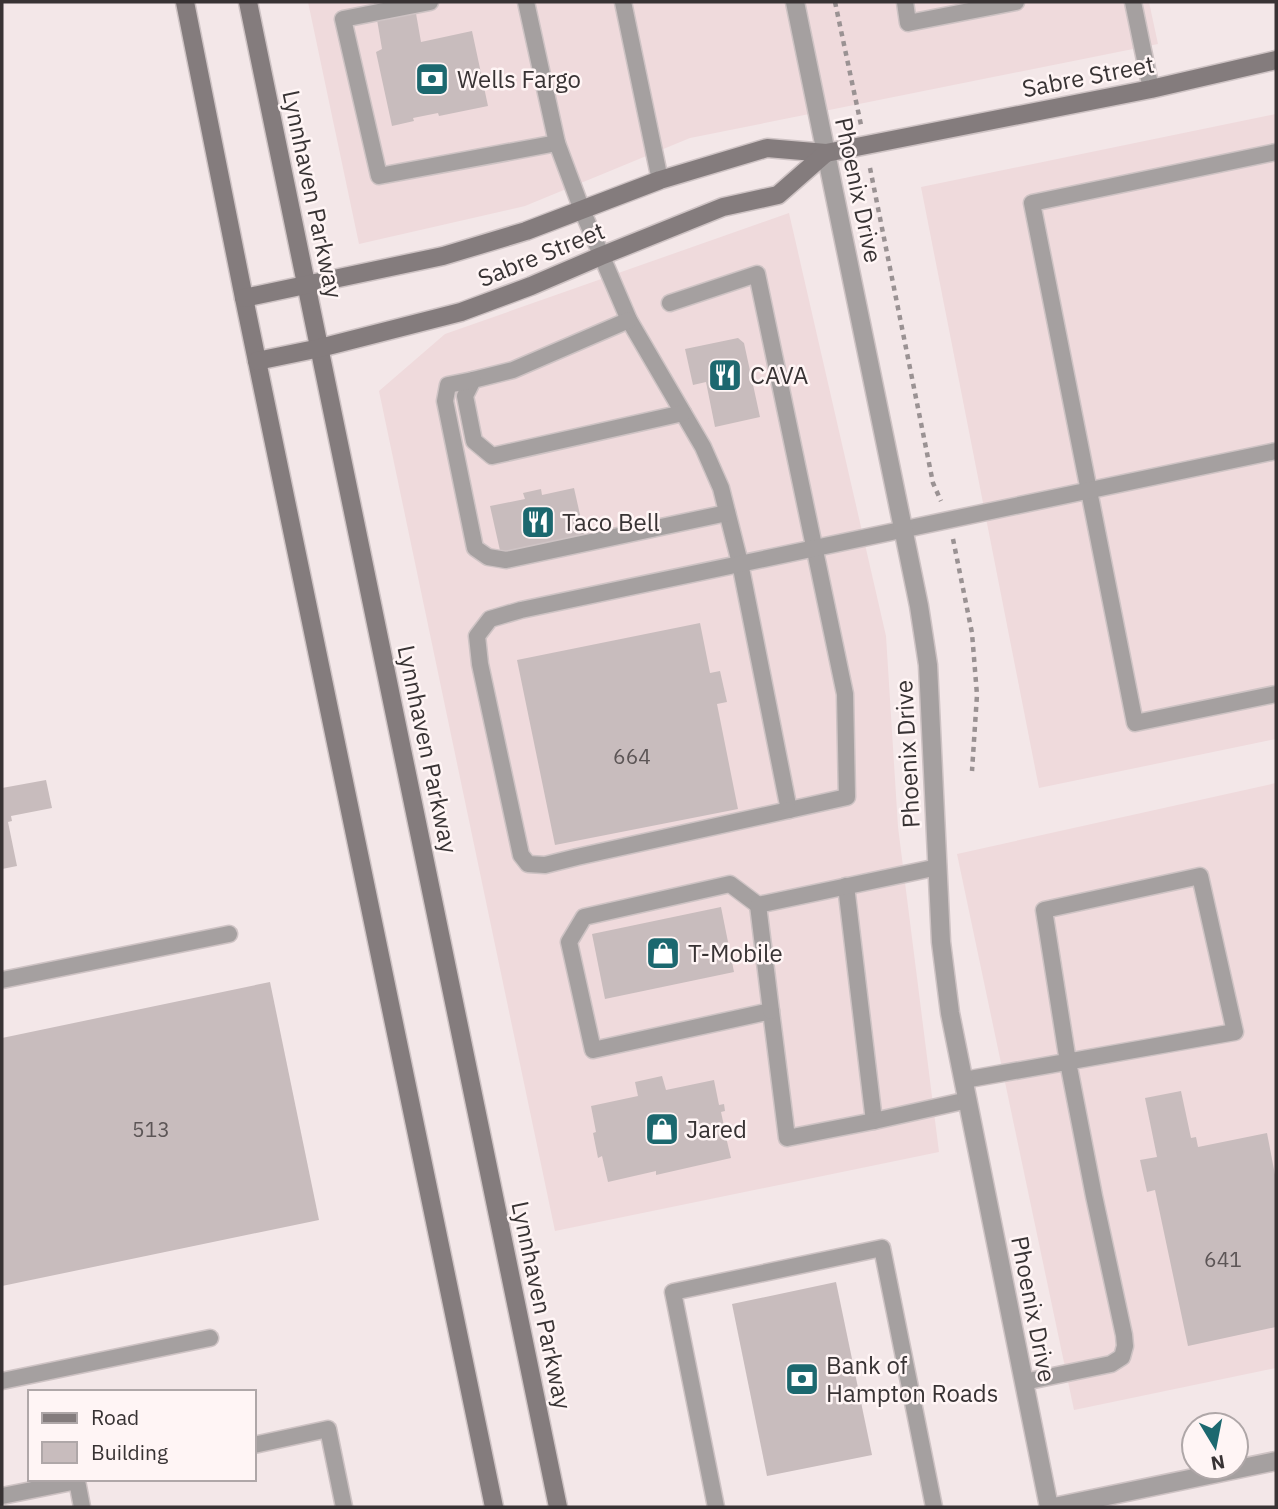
<svg xmlns="http://www.w3.org/2000/svg" width="1278" height="1509" viewBox="0 0 1278 1509" font-family="'IBM Plex Sans',sans-serif">
  <style>
    .built { fill: #efdadc }
    .building { fill: #c8bcbd }
    .lines { fill: none; stroke-linecap: round; stroke-linejoin: round }
    .lane-casing { stroke: #cec3c4; stroke-width: 19 }
    .street-casing { stroke: #cec3c4; stroke-width: 21 }
    .secondary-casing { stroke: #cec3c4; stroke-width: 21 }
    .path { stroke: #9a9293; stroke-width: 4.5; stroke-dasharray: 5 5; stroke-linecap: butt }
    .lane { stroke: #a5a0a0; stroke-width: 16 }
    .street { stroke: #a5a0a0; stroke-width: 18 }
    .secondary { stroke: #847c7d; stroke-width: 18 }
    .labels { text-anchor: middle; dominant-baseline: central; stroke-width: 5; stroke-linejoin: round; paint-order: stroke }
    .number-label { font-size: 21px; fill: #5c5556 }
    .street-label { font-size: 24px; fill: #383334; stroke: #fff5f5 }
    .poi-label { font-size: 24px; fill: #383334; stroke: #fff5f5; text-anchor: start }
  </style>
  <rect width="100%" height="100%" fill="#f3e7e8"/>
  <!-- built -->
  <g class="built">
    <polygon points="308,2 1149,2 1158,44 690,138 525,206 359,244"/>
    <polygon points="1276,114 1276,739 1039,788 921,187"/>
    <polygon points="789,213 886,636 898,827 939,1152 555,1231 379,391 445,334"/>
    <polygon points="1276,783 1276,1368 1074,1410 957,854"/>
  </g>
  <!-- building -->
  <g class="building">
    <polygon points="374,2 414,2 421,42 472,31 488,106 439,116 438,113 413,118 414,121 392,126 376,52 382,49"/>
    <polygon points="738,338 744,343 760,417 715,427 706,382 693,385 685,349"/>
    <polygon points="574,488 585,537 501,555 490,506 525,499 523,493 541,489 542,495"/>
    <polygon points="700,623 710,673 720,671 727,702 717,704 738,809 555,845 517,660"/>
    <polygon points="46,780 52,808 11,816 12,821 8,822 17,866 2,869 2,788"/>
    <polygon points="721,907 734,972 605,999 592,934"/>
    <polygon points="270,982 319,1220 2,1286 2,1038"/>
    <polygon points="662,1076 666,1090 714,1080 719,1105 724,1104 725,1111 721,1112 724,1126 728,1125 729,1132 725,1133 731,1158 656,1175 656,1171 608,1182 602,1156 598,1158 593,1133 596,1132 591,1106 638,1096 635,1082"/>
    <polygon points="1181,1091 1191,1138 1196,1137 1198,1147 1267,1133 1276,1180 1276,1327 1188,1346 1155,1190 1147,1192 1140,1160 1157,1157 1145,1098"/>
    <polygon points="836,1282 872,1455 767,1476 732,1304"/>
  </g>
  <g class="lines">
    <!-- lane casing -->
    <g class="lane-casing">
      <g id="lane">
        <polyline points="430,2 343,19 379,176 557,143"/>
        <polyline points="526,2 557,143 582,210 629,320 703,447 721,488 740,563 789,810 847,797 845,694 757,274 670,303"/>
        <polyline points="623,2 660,180"/>
        <polyline points="905,2 908,23 1016,2"/>
        <polyline points="1133,2 1151,89"/>
        <polyline points="1276,152 1032,203 1135,723 1276,694"/>
        <polyline points="629,320 513,370 473,380 465,396 474,441 492,456 683,413"/>
        <polyline points="473,380 448,385 445,401 475,548 488,557 506,560 727,513"/>
        <polyline points="789,810 577,857 545,865 528,864 521,855 480,664 477,636 490,619 521,610 1276,451"/>
        <polyline points="846,886 874,1121"/>
        <polyline points="758,905 730,884 584,917 569,942 593,1050 771,1011 787,1138 874,1121 968,1100"/>
        <polyline points="2,980 229,934"/>
        <polyline points="771,1011 758,905 938,867"/>
        <polyline points="964,1080 1235,1032 1200,876 1044,910 1068,1062 1094,1196 1124,1335 1125,1346 1122,1357 1111,1364 1024,1382"/>
        <polyline points="2,1381 210,1338"/>
        <polyline points="254,1445 328,1429 344,1507"/>
        <polyline points="2,1496 77,1481 82,1507"/>
        <polyline points="716,1507 673,1292 882,1248 934,1507"/>
      </g>
    </g>
    <!-- street casing -->
    <g class="street-casing">
      <g id="street">
        <polyline points="795,2 919,606 928,665 941,942 950,1013 1049,1507"/>
        <polyline points="1054,1507 1276,1461"/>
      </g>
    </g>
    <!-- secondary casing -->
    <g class="secondary-casing">
      <g id="secondary">
        <polyline points="185,2 244,298 494,1507"/>
        <polyline points="248,2 558,1507"/>
        <polyline points="244,298 443,256 526,231 660,180 767,148 826,153 1151,89 1276,60"/>
        <polyline points="257,361 320,348 461,312 531,286 601,256 723,207 778,195 826,153"/>
      </g>
    </g>
    <!-- path -->
    <g class="path">
      <polyline points="835,2 861,125"/>
      <polyline points="870,168 933,483 941,501"/>
      <polyline points="953,539 972,633 977,695 972,771"/>
    </g>
    <!-- lane -->
    <use href="#lane" class="lane"/>
    <!-- street -->
    <use href="#street" class="street"/>
    <!-- secondary -->
    <use href="#secondary" class="secondary"/>
  </g>
  <!-- icons -->
  <defs>
    <g id="bank-square" transform="scale(1.75)"><rect x="-9" y="-9" width="18" height="18" rx="4" fill="#1c686f" stroke="#fff5f5"/><path d="M-6-4H6V4H-6ZM0-2.3a2.3 2.3 0 1 0 0 4.6a2.3 2.3 0 1 0 0-4.6Z" fill="#fff"/></g>
    <g id="restaurant-square" transform="scale(1.75)"><rect x="-9" y="-9" width="18" height="18" rx="4" fill="#1c686f" stroke="#fff5f5"/><path d="M-5-6h1v4h1v-4h1v4h1v-4h1v5L-1.5 .5V6h-2V.5L-5-1ZM5-6V6H3V1.5H1.5Q1.5-4 5-6Z" fill="#fff"/></g>
    <g id="shop-square" transform="scale(1.75)"><rect x="-9" y="-9" width="18" height="18" rx="4" fill="#1c686f" stroke="#fff5f5"/><path d="M-5-2.5h2.3a2.7 3.5 0 0 1 5.4 0H5L5.5 6h-11ZM-1.5-2.5h3a1.5 2.3 0 0 0-3 0Z" fill="#fff"/></g>
  </defs>
  <g fill-rule="evenodd">
    <use href="#bank-square" x="432" y="79"/>
    <use href="#restaurant-square" x="725" y="375"/>
    <use href="#restaurant-square" x="538" y="522"/>
    <use href="#shop-square" x="663" y="953"/>
    <use href="#shop-square" x="662" y="1129"/>
    <use href="#bank-square" x="802" y="1379"/>
  </g>
  <g class="labels">
    <!-- number labels -->
    <g class="number-label">
      <text x="632" y="756">664</text>
      <text x="151" y="1129">513</text>
      <text x="1223" y="1259">641</text>
    </g>
    <!-- street labels -->
    <g class="street-label">
      <text transform="translate(1088 76) rotate(-11)">Sabre Street</text>
      <text transform="translate(859 190) rotate(78)">Phoenix Drive</text>
      <text transform="translate(313 194) rotate(78)">Lynnhaven Parkway</text>
      <text transform="translate(541 254) rotate(-22)">Sabre Street</text>
      <text transform="translate(428 749) rotate(78)">Lynnhaven Parkway</text>
      <text transform="translate(907 754) rotate(-93)">Phoenix Drive</text>
      <text transform="translate(542 1305) rotate(78)">Lynnhaven Parkway</text>
      <text transform="translate(1034 1309) rotate(79)">Phoenix Drive</text>
    </g>
    <!-- poi labels -->
    <g class="poi-label">
      <text x="457" y="79">Wells Fargo</text>
      <text x="750" y="375">CAVA</text>
      <text x="562" y="522">Taco Bell</text>
      <text x="688" y="953">T-Mobile</text>
      <text x="686" y="1129">Jared</text>
      <text x="826" y="1365">Bank of<tspan x="826" dy="28">Hampton Roads</tspan></text>
    </g>
  </g>
  <!-- border -->
  <rect width="1278" height="1509" fill="none" stroke="#383334" stroke-width="7"/>
  <!-- legend -->
  <rect x="28" y="1390" width="228" height="91" fill="#fff5f5" stroke="#afa7a8" stroke-width="2"/>
  <rect x="42" y="1413" width="35" height="10" fill="#847c7d" stroke="#afa7a8" stroke-width="2"/>
  <text x="91" y="1425" font-size="21" fill="#383334">Road</text>
  <rect x="42" y="1442" width="35" height="21" fill="#c8bcbd" stroke="#afa7a8" stroke-width="2"/>
  <text x="91" y="1460" font-size="21" fill="#383334">Building</text>
  <!-- north arrow -->
  <g transform="translate(1215 1446) rotate(170)"><circle r="33" fill="#fff5f5" stroke="#afa7a8" stroke-width="2"/>
  <path d="M0-5L12 26L0 18L-12 26Z" fill="#1c686f"/>
  <text y="-10" font-size="19" font-weight="bold" text-anchor="middle" fill="#383334">N</text>
  </g>
</svg>
